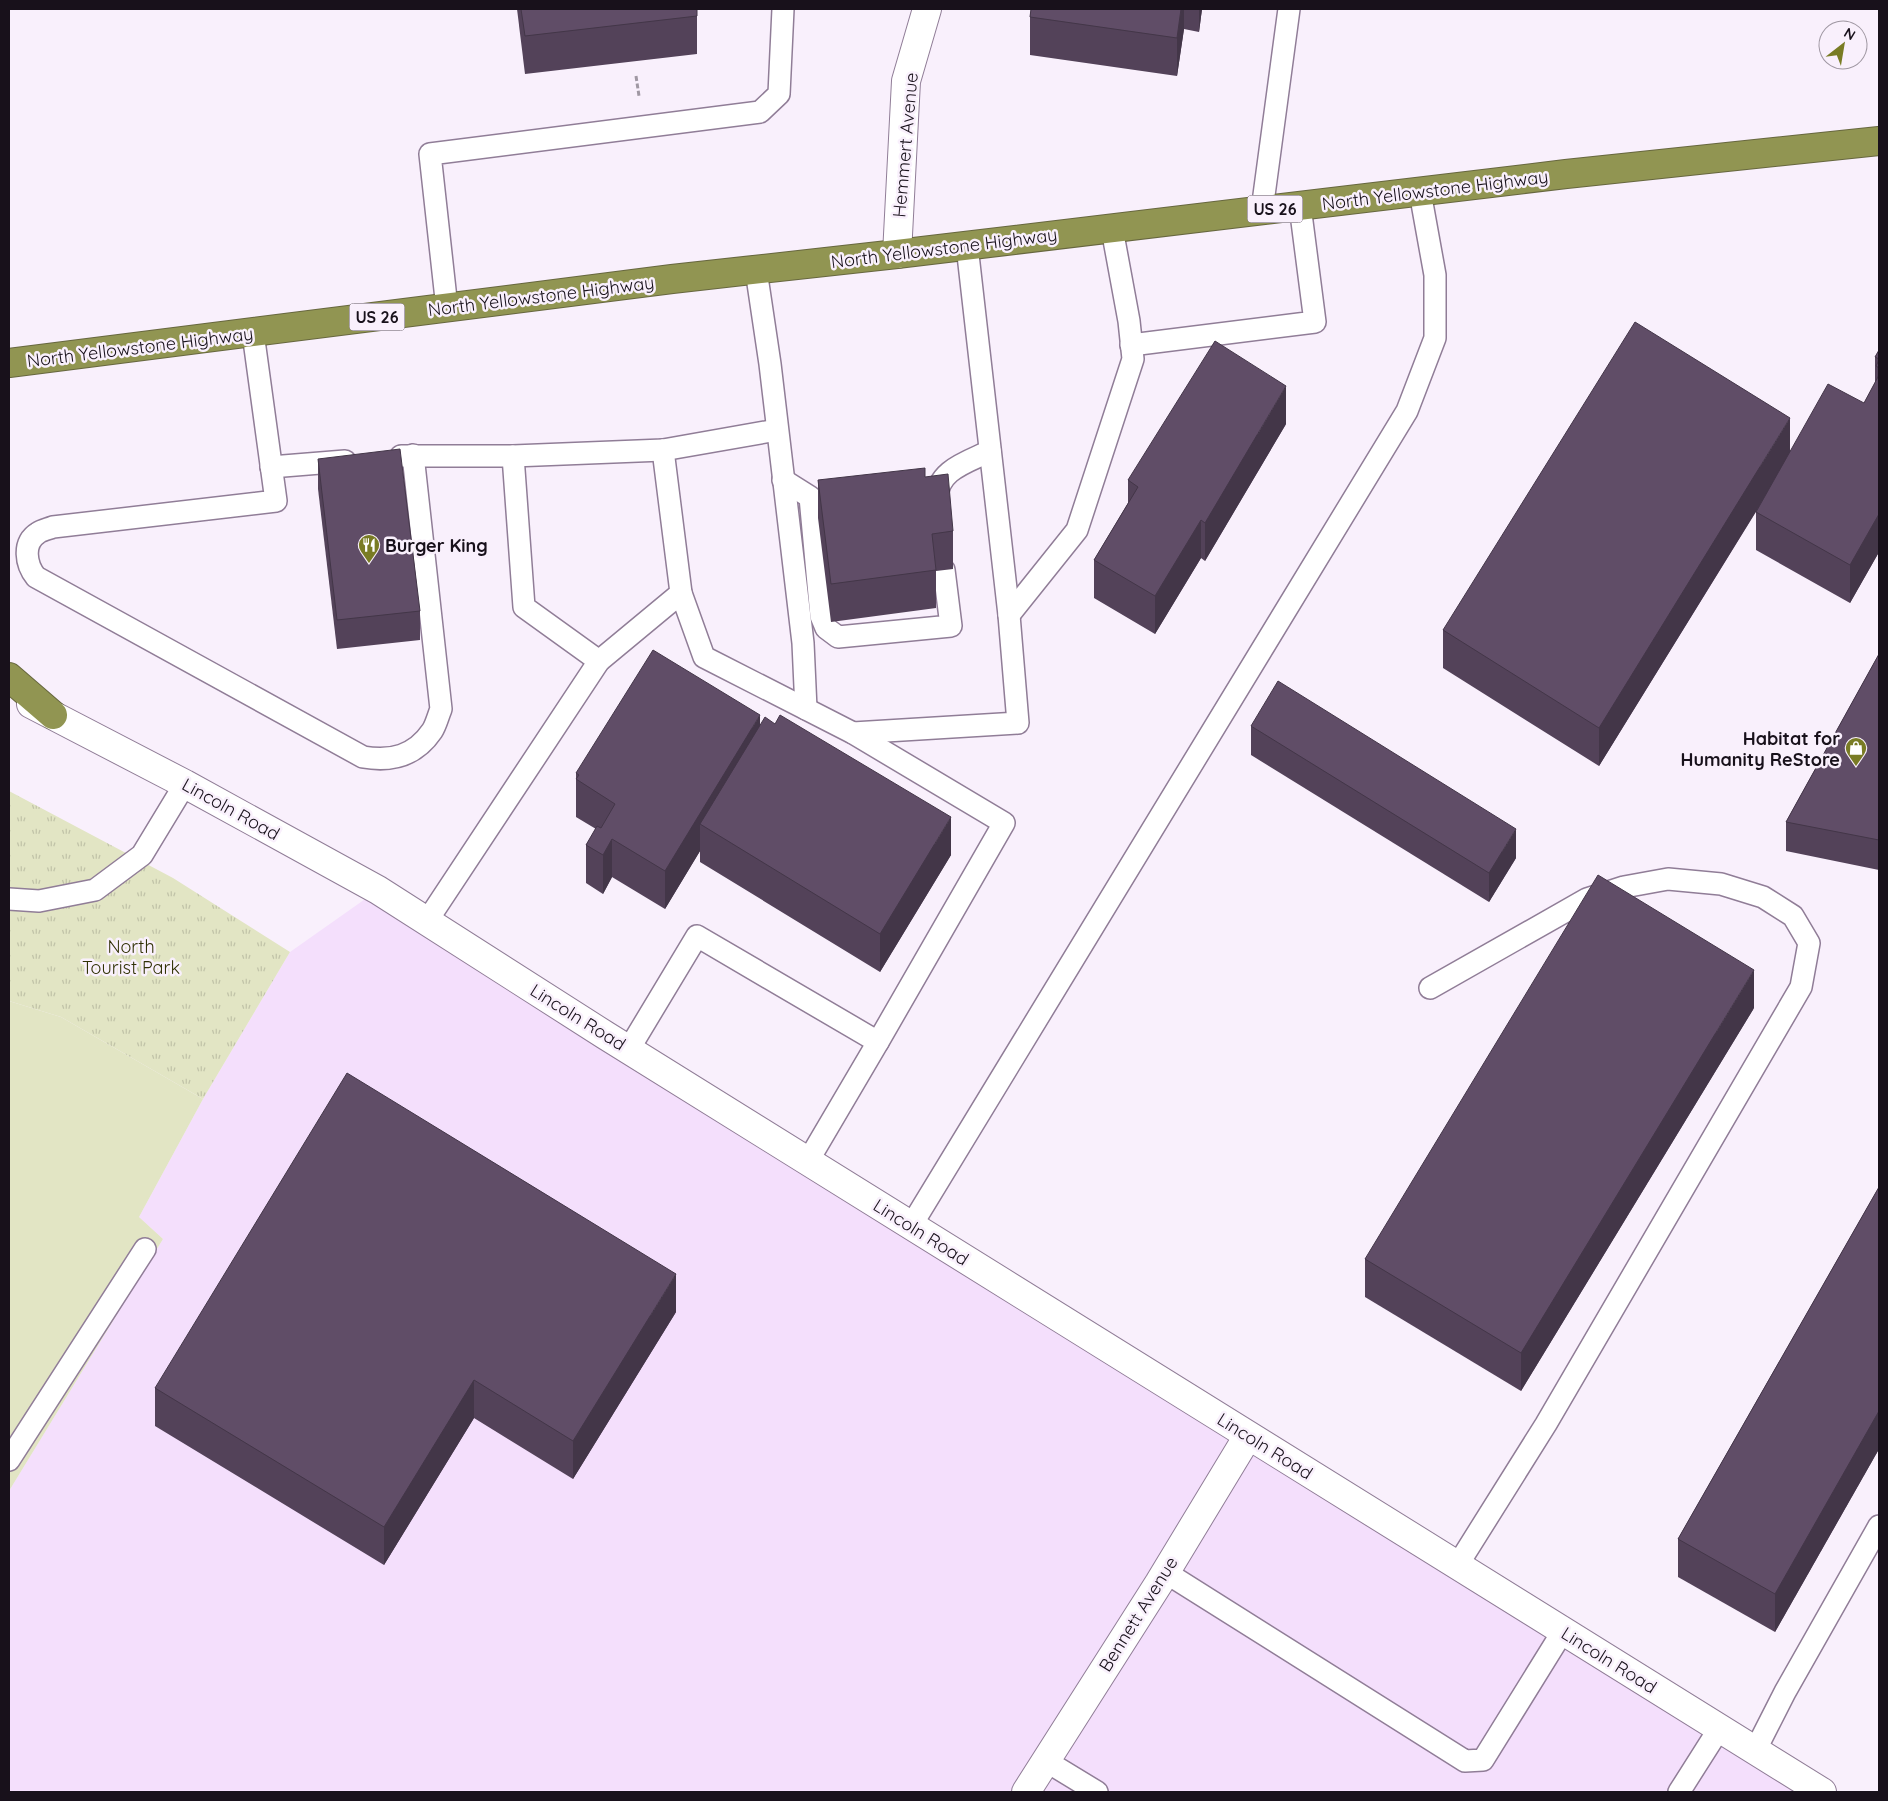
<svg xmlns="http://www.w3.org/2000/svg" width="1888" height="1801" viewBox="0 0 1888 1801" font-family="Quicksand,sans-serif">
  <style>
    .built { fill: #f4dffc }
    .grass { fill: #e2e5c4 }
    .park { fill: url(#park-tufts) }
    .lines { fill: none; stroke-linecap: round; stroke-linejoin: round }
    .lane-casing { stroke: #907d97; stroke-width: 24 }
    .street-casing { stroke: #907d97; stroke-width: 30 }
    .secondary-casing { stroke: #907d97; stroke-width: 30 }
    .highway-casing { stroke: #67673f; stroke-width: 30 }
    .path { stroke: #a098a3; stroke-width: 3; stroke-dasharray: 5 2.5; stroke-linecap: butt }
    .lane { stroke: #fff; stroke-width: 21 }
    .street { stroke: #fff; stroke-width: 28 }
    .secondary { stroke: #fff; stroke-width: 28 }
    .highway { stroke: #919552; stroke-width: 28 }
    .wall { fill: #534259 }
    .shaded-wall { fill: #433648 }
    .building { fill: #604d67; stroke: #433648 }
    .labels { text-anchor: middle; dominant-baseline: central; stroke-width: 5; stroke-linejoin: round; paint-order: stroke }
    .shield { fill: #f9f0fc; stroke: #5c545e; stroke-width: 1 }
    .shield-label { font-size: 16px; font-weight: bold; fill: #18111b }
    .street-label { font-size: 18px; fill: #18111b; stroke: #f9f0fc }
    .poi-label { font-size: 18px; font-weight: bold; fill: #18111b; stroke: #f9f0fc; text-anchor: start }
    .park-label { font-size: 18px; fill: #313205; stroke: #f9f0fc }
  </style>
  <defs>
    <pattern id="park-tufts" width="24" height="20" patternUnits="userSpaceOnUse" patternTransform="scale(1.25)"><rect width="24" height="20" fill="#e2e5c4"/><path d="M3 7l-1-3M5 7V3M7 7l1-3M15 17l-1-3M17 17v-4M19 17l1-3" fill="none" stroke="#c1c3a8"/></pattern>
  </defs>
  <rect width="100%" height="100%" fill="#f9f0fc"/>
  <!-- built -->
  <polygon class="built" points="378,890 1822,1792 9,1792 9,1491 163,1239 139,1217 203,1099 290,952"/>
  <!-- grass -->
  <polygon class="grass" points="9,1001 61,1017 203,1099 139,1217 163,1239 9,1491"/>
  <!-- park -->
  <polygon class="park" points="9,791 173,878 290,952 203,1099 61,1017 9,1001"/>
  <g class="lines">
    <!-- lane casing -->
    <g class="lane-casing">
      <g id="lane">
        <polyline points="1262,210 1289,9"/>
        <polyline points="756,270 770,364 803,643 806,709"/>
        <polyline points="447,308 430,154 760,112 779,94 783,9"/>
        <path d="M253,333L276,501L53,527C48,529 42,530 38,533C22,543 26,565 36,577L363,757C391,762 415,756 432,731C436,725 438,716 441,709L413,455"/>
        <polyline points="1131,345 1315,322 1300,206"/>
        <polyline points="401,456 513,456 663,450 777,430"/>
        <polyline points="513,456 524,607 599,661"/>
        <polyline points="271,467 345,461"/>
        <polyline points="783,480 810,497 821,616 826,628 838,637 951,626 944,570"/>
        <path d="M937,500C936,470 968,462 990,451"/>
        <polyline points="1009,615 1077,530 1133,359 1129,321 1112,229"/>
        <polyline points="853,733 1018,723 1009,615 967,246"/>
        <polyline points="9,899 39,901 95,890 142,855 185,784"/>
        <polyline points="427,921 599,661 681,593 663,450"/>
        <polyline points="1430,988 1587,899 1624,887 1668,879 1721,884 1763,897 1793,916 1809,943 1801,987 1546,1424 1457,1566"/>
        <polyline points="629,1049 697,936 878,1042 1004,823 853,733 704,657 681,593"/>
        <polyline points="808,1161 878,1042"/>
        <polyline points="911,1226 1407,411 1435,338 1435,275 1420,192"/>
        <polyline points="9,1460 145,1249"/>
        <polyline points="1165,1572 1465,1761 1483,1760 1563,1631"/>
        <polyline points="1755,1751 1785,1692 1879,1526"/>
        <polyline points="1046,1761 1097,1792"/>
        <polyline points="1679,1792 1719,1729"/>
      </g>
    </g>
    <!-- street casing -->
    <g class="street-casing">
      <polyline id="street" points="1026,1792 1159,1583 1248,1436"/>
    </g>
    <!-- secondary casing -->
    <g class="secondary-casing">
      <g id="secondary">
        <polyline points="897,254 906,81 927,9"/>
        <polyline points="31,704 185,784 378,890 605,1035 1822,1792"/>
      </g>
    </g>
    <!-- highway casing -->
    <g class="highway-casing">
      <g id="highway">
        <polyline points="9,363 672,279 897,254 1566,174 1879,141"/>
        <polyline points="9,677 53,715"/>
      </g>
    </g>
    <!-- path -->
    <polyline class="path" points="636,76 639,96"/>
    <!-- lane -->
    <use href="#lane" class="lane"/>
    <!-- street -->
    <use href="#street" class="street"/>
    <!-- secondary -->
    <use href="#secondary" class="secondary"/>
    <!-- highway -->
    <use href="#highway" class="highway"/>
  </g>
  <!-- wall -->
  <g class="wall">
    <polygon points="517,9 697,9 697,54 525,74"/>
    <polygon points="1031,9 1202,9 1199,32 1184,29 1177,76 1030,55 1030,17"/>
    <polygon points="1879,350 1879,552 1850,603 1756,550 1756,512 1759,507 1599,766 1443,668 1443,630 1790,451 1864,403 1875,383 1875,357"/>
    <polygon points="1286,424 1205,561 1201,558 1155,634 1094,598 1094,560 1128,503 1128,480"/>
    <polygon points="318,459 420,611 420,640 337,649 318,489"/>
    <polygon points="925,477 953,531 953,569 936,571 936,608 831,622 818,518 818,480"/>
    <polygon points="1879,654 1879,870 1786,851 1786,822"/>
    <polygon points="760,726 951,855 880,972 700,862 700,851 665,909 612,877 603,894 586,883 586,845 596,829 576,817 576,773"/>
    <polygon points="1251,726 1516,858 1489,902 1251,755"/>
    <polygon points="1754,1008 1521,1391 1365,1297 1365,1259"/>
    <polygon points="1879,1187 1879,1449 1775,1632 1678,1577 1678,1539"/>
    <polygon points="676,1312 573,1479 474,1418 384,1565 155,1426 155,1388"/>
  </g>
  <!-- shaded-wall -->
  <g class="shaded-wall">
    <polygon points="1181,9 1184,9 1184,29 1177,76 1177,38"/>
    <polygon points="1199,9 1202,9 1199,32"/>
    <polygon points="1286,386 1286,424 1205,561 1205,523"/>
    <polygon points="1790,418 1790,456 1599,766 1599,728"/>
    <polygon points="1879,514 1879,552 1850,603 1850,565"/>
    <polygon points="1201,520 1201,558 1155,634 1155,596"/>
    <polygon points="760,715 760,753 700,824 700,851 665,909 665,871"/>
    <polygon points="951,817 951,855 880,972 880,934"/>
    <polygon points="1516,829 1516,858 1489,902 1489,873"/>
    <polygon points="612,839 612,877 603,894 603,855"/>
    <polygon points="1754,970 1754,1008 1521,1391 1521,1353"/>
    <polygon points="676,1274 676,1312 573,1479 573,1441"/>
    <polygon points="474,1380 474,1418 384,1565 384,1527"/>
    <polygon points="1879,1411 1879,1449 1775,1632 1775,1594"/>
  </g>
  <!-- building -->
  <g class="building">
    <polygon points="521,9 697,9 697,16 525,36"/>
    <polygon points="1031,9 1181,9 1177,38 1030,17"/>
    <polygon points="1635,322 1790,418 1599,728 1443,630"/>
    <polygon points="1215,341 1286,386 1205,523 1201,520 1155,596 1094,560 1138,487 1128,480"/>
    <polygon points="1879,350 1879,359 1875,357"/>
    <polygon points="1879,360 1879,368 1876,366"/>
    <polygon points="1879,375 1879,514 1850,565 1756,512 1828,384 1864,403"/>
    <polygon points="400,449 420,611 337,620 318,459"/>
    <polygon points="925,468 925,477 948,474 953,531 932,534 936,570 831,584 818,480"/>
    <polygon points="653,650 760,715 665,871 612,839 603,855 586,845 597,826 601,828 615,804 576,779 579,775 576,773"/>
    <polygon points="1879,654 1879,840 1786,822"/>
    <polygon points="1278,681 1516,829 1489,873 1251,726"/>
    <polygon points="780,715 951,817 880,934 700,824 765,717 775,724"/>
    <polygon points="1598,875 1754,970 1521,1353 1365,1259"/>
    <polygon points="347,1073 676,1274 573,1441 474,1380 384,1527 155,1388"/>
    <polygon points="1879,1187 1879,1411 1775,1594 1678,1539"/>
  </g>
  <!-- icons -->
  <defs>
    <g id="restaurant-pin" transform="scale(1.125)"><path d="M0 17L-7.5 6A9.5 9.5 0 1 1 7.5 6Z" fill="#797c24" stroke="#f9f0fc"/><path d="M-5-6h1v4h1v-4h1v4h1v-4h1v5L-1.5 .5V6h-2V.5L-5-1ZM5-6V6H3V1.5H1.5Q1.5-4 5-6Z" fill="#fff"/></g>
    <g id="shop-pin" transform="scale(1.125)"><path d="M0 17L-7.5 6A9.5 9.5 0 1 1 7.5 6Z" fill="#797c24" stroke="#f9f0fc"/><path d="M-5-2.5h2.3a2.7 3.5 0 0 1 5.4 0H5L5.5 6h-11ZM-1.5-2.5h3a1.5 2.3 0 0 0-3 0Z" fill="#fff"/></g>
  </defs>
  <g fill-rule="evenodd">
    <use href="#restaurant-pin" x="369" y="545"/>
    <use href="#shop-pin" x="1856" y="748"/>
  </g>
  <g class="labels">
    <!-- shield labels -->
    <g class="shield">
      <rect x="1247.5" y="195.5" width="55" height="27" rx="4"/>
      <rect x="349.5" y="303.5" width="55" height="27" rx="4"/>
    </g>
    <g class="shield-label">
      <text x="1275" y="209">US 26</text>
      <text x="377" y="317">US 26</text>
    </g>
    <!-- street labels -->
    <g class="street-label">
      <text transform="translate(905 145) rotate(-85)">Hemmert Avenue</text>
      <text transform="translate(1435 190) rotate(-7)">North Yellowstone Highway</text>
      <text transform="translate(944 248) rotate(-7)">North Yellowstone Highway</text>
      <text transform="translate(541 296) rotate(-7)">North Yellowstone Highway</text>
      <text transform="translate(140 347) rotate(-7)">North Yellowstone Highway</text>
      <text transform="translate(231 809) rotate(29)">Lincoln Road</text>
      <text transform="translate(578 1017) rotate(32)">Lincoln Road</text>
      <text transform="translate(921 1232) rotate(32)">Lincoln Road</text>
      <text transform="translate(1265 1446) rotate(32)">Lincoln Road</text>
      <text transform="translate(1138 1614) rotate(-58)">Bennett Avenue</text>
      <text transform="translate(1609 1660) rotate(32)">Lincoln Road</text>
    </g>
    <!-- poi labels -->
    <g class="poi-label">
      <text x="385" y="545">Burger King</text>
      <text x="1840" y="738" text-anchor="end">Habitat for<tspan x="1840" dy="21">Humanity ReStore</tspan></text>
    </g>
    <!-- park labels -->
    <g class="park-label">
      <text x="131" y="946">North<tspan x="131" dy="21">Tourist Park</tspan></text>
    </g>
  </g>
  <!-- border -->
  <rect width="1888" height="1801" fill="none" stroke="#18111b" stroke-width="20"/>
  <!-- north arrow -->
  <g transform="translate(1843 45) rotate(31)"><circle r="24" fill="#f9f0fc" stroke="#9f97a2"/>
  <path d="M0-4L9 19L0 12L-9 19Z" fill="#797c24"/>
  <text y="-8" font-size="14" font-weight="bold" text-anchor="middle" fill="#18111b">N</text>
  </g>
</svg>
